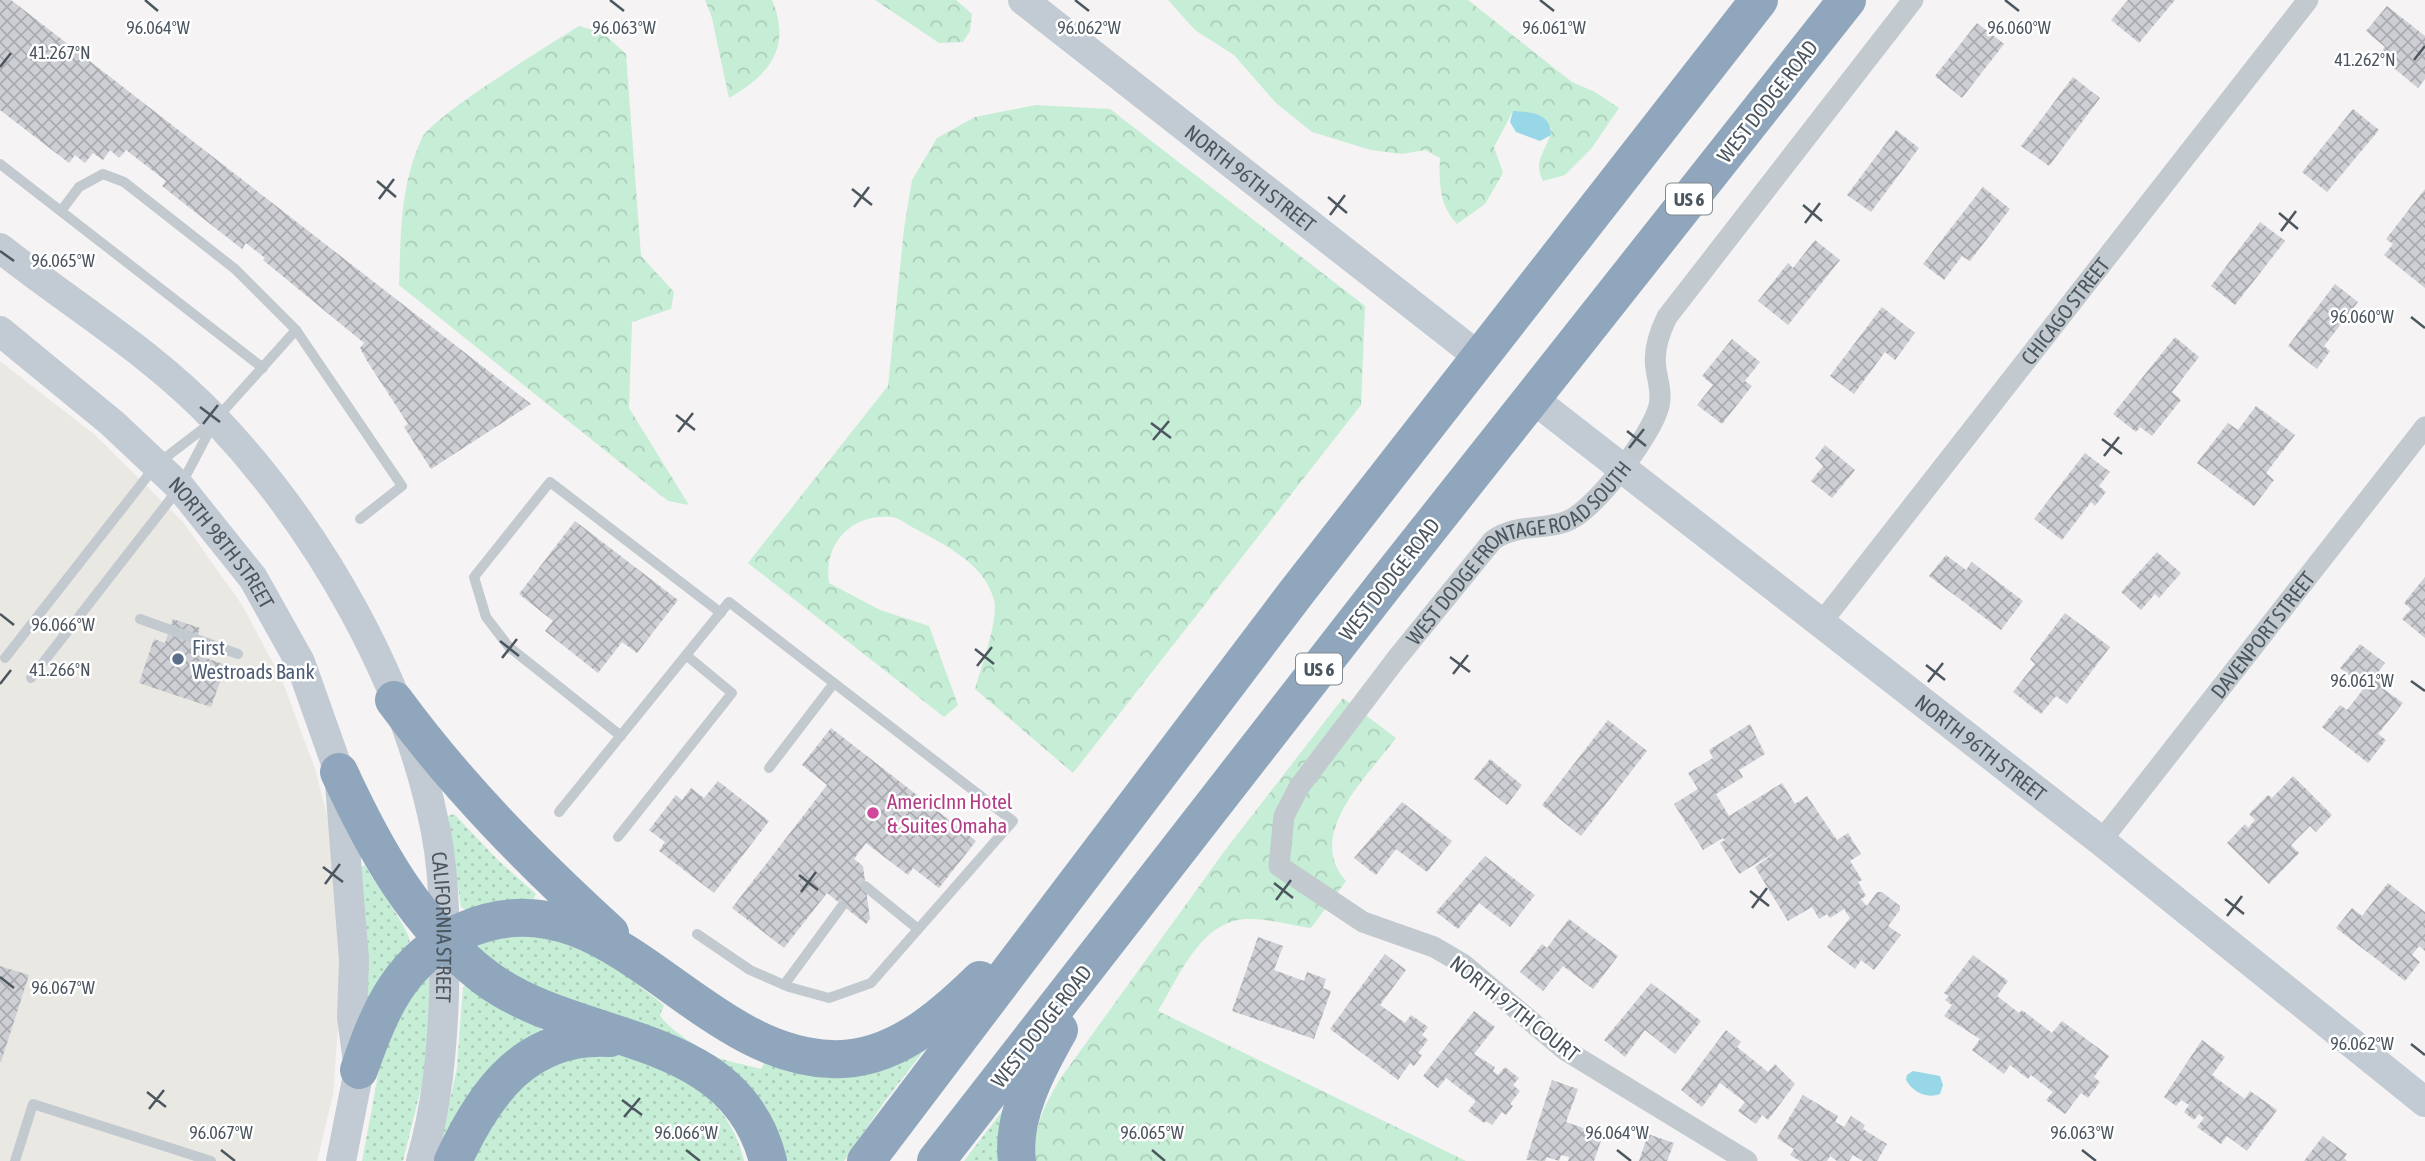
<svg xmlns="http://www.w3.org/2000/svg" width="2425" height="1161" viewBox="0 0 2425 1161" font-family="'Asap Condensed',sans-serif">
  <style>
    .commercial { fill: #eae8e2 }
    .green { fill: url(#green-dots) }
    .forest { fill: url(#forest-crowns) }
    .water { fill: #97d7e7 }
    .building { fill: url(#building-cross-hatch) }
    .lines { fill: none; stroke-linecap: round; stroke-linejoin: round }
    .lane { stroke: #c2cad0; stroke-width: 10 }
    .street { stroke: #c2cad0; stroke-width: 21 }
    .secondary { stroke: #c2cbd4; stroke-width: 30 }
    .highway { stroke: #8fa6bd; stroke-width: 38 }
    .ticks { fill: none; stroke: #4c565f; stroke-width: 2.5 }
    .service-dot { fill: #5c6f8a; stroke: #fff; stroke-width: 2.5 }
    .hotel-dot { fill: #d1479c; stroke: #fff; stroke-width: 2.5 }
    .labels { text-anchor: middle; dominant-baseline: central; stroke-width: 5; stroke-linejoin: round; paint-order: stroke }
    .shield { fill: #fff; stroke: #82898f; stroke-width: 2 }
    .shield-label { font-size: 19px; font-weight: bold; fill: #4c565f }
    .street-label { font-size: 21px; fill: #4c565f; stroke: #fff }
    .service-label { font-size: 21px; fill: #4e5e75; stroke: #fff; text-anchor: start }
    .hotel-label { font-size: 21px; fill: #b23c85; stroke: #fff; text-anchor: start }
    .ticks-label { font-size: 18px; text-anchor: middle; fill: #4c565f; stroke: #fff; stroke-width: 5; stroke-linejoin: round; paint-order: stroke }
  </style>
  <defs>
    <pattern id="green-dots" width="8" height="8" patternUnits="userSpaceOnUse" patternTransform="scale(1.75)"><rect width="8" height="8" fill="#c6edd5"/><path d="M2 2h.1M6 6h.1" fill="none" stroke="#accdb9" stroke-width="1.8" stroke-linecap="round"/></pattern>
    <pattern id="forest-crowns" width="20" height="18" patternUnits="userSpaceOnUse" patternTransform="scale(1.75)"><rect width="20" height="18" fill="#c6edd5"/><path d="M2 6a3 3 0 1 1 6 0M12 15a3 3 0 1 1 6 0" fill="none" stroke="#accdb9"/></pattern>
    <pattern id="building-cross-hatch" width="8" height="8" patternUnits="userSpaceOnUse" patternTransform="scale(1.75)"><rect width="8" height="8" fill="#cdcfd4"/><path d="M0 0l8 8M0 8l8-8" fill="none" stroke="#a9abaf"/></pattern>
  </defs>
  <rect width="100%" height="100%" fill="#f5f3f3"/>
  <!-- commercial -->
  <polygon class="commercial" points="0,361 95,435 183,522 242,605 282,680 315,769 329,823 342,977 333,1094 317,1161 0,1161"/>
  <!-- green -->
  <g class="green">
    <polygon points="454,814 498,860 536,894 532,903 469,912 461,907 448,816"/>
    <path d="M365,865C374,883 408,927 410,941L366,1008L357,869Z"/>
    <path d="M539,933L607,961L664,1005L660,1015C665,1026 701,1050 713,1056C722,1060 750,1066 761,1069L765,1062L922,1053L885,1101L844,1161H777L765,1126L480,954L476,943Z"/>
    <polygon points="432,974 425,1072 403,1161 362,1161 382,1054 401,1005"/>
    <polygon points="467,984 541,1029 542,1033 439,1151 457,1068 463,987"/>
    <path d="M621,1053C679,1070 729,1098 744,1161H470L494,1111L557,1059Z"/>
    <polygon points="1010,1101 998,1161 964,1161"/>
  </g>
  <!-- forest -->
  <g class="forest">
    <path d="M705,0H772C792,48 769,75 729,98L712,18Z"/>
    <polygon points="875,0 956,0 972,14 970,31 963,42 939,43"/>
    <path d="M1168,0H1468L1572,82L1595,92L1619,108L1591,149L1565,175L1543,181C1531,158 1550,149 1551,128L1513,111L1494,147L1503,173L1485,204L1457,224C1439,205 1439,183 1440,158L1425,150L1402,154L1371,150L1312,132L1276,103L1234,55L1195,30Z"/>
    <path d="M579,26L603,33L626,54L641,256L674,292L671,309L632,322L629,408L689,505L668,501L399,285C401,234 400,185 422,138C433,116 552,43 579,26Z"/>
    <path d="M1036,105L1110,109L1365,306L1361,405L1073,773L975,689C981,669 999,618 994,600C985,564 945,545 916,529C909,526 900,518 892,517C851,513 823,544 829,583L880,610L929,626L958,705L944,717L748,563L888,386L904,229L912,180L937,138L975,117Z"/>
    <path d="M1343,698L1396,738C1368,776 1304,834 1346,881L1311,928C1290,925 1266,918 1245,919C1200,922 1179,977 1158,1011L1466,1161H1033C1034,1128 1043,1107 1060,1079L1226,849Z"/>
  </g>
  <!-- water -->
  <g class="water">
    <path d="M1513,111C1531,112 1551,113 1551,135L1540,141L1516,132L1510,122Z"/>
    <path d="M1913,1071L1940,1076L1943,1085L1940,1094C1926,1099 1913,1092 1906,1080L1907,1075Z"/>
  </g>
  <!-- building -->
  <g class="building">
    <polygon points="0,0 11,0 531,404 431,469 404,427 408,424 367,361 360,348 364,343 263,260 265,258 246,243 242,249 162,186 166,181 126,150 119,158 110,150 103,160 93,153 85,163 75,155 69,163 0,110"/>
    <polygon points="2128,0 2175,0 2139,43 2111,20"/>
    <polygon points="2387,6 2425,36 2425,79 2418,88 2378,55 2385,47 2366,31"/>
    <polygon points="1977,23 2004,44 1962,98 1935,76"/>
    <polygon points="2073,77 2100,98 2049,166 2021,146"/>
    <polygon points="2353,109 2379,130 2327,192 2302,172"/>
    <polygon points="1896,130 1919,148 1871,212 1847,195"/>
    <polygon points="1983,187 2010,209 1970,261 1962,256 1944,280 1923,264"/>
    <polygon points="2425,189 2425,288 2384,255 2393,244 2386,239"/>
    <polygon points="2260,222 2285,241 2235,305 2211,286"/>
    <polygon points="1815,240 1840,260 1788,325 1758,301 1788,263 1793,268"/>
    <polygon points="2335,284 2358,302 2324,346 2330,351 2317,369 2288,346"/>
    <polygon points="1882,307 1915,333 1895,360 1885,352 1854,394 1830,376"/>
    <polygon points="2175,337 2199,357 2172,392 2181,400 2152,436 2140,427 2136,432 2113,414"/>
    <polygon points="1732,339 1760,362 1745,381 1752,386 1722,424 1697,405 1713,385 1702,376"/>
    <polygon points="2256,406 2295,435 2266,473 2274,480 2254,506 2197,463 2228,423 2238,430"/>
    <polygon points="1825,445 1855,470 1832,498 1811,481 1823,466 1815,458"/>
    <polygon points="2085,453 2110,472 2099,486 2106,492 2095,506 2091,502 2062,540 2034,519"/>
    <polygon points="575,521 678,600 637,653 622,642 598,673 545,631 553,621 519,594"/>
    <polygon points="2157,552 2181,573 2159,598 2155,594 2141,610 2121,592"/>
    <polygon points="1946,555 1966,570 1972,562 2023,601 2001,630 1929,576"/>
    <polygon points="2425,577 2425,638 2402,619 2411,609 2404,603"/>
    <polygon points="2065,613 2110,647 2067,704 2056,696 2041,714 2013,692 2035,664 2030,659"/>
    <polygon points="173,619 200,628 191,653 226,665 211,707 139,683 154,639 165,643"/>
    <polygon points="2360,644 2385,663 2376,675 2389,685 2385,690 2403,703 2378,734 2386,740 2368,763 2322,727 2340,705 2347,710 2365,687 2340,668"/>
    <polygon points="1608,720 1647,751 1581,836 1542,805"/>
    <polygon points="1750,724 1765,754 1739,770 1743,777 1716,794 1729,816 1782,783 1795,804 1807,796 1837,840 1848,833 1861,854 1850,861 1862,880 1858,882 1866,896 1861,899 1864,903 1867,906 1877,892 1882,892 1900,906 1900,910 1888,926 1901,935 1874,970 1861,960 1855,969 1827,947 1850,918 1844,909 1830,918 1827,914 1819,919 1812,907 1788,921 1755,867 1777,851 1739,874 1720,843 1725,840 1723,838 1703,850 1674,804 1698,789 1688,773 1713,758 1709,750"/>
    <polygon points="831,728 976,841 939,888 913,868 908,875 866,843 854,859 863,866 870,919 866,924 827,893 784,948 732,908 827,785 802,765"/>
    <polygon points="1490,759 1522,785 1507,805 1474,779"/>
    <polygon points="2293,776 2332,815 2316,832 2310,826 2291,845 2299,853 2269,884 2227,843 2245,824 2248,828 2255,820 2249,814 2268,795 2272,798"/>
    <polygon points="718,781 769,821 714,893 659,851 665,842 649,830 676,795 682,800 691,788 704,798"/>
    <polygon points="1402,802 1452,841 1427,872 1396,849 1376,875 1354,858"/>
    <polygon points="1485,856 1535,895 1510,927 1479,903 1458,929 1436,912"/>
    <polygon points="2388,883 2425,912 2425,951 2419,946 2412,955 2420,962 2405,981 2336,928 2352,908 2362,916"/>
    <polygon points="1569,919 1618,956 1593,989 1563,966 1543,991 1520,972 1542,944 1547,948"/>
    <polygon points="1258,937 1283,946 1274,970 1304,981 1307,972 1326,979 1323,988 1331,991 1314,1039 1232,1011"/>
    <polygon points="1385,954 1406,970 1380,1005 1405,1023 1411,1015 1428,1027 1422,1035 1428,1040 1418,1053 1422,1055 1414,1066 1410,1063 1398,1080 1330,1029"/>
    <polygon points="1973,955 2008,981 1997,996 2019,1013 2022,1010 2052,1033 2062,1021 2109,1056 2094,1077 2100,1082 2088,1098 2081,1093 2065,1114 2046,1100 2053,1092 2031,1075 2028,1079 2010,1065 2004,1074 1972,1050 1980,1039 1944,1016 1952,1005 1945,1000 1949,996 1944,993"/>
    <polygon points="0,966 29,975 1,1062 0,1062"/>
    <polygon points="1651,983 1701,1021 1675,1054 1645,1030 1625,1057 1604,1040"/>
    <polygon points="1474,1011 1495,1027 1474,1054 1495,1067 1493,1071 1498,1075 1505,1067 1519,1078 1513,1085 1520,1091 1510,1104 1513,1106 1506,1115 1502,1112 1492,1125 1486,1121 1484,1123 1468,1111 1476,1101 1446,1078 1438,1088 1423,1076"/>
    <polygon points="1726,1030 1741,1042 1737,1047 1768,1072 1775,1064 1795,1084 1768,1120 1762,1115 1756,1124 1738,1111 1745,1102 1720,1083 1702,1107 1681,1090"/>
    <polygon points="2202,1040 2225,1057 2212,1075 2245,1099 2250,1091 2277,1110 2247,1151 2227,1136 2221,1144 2197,1127 2204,1118 2199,1114 2194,1120 2184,1112 2189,1105 2181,1100 2176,1106 2164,1097"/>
    <polygon points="1552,1080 1578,1089 1566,1122 1603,1135 1594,1161 1568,1161 1569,1157 1561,1155 1559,1161 1547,1157 1545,1161 1526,1160"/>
    <polygon points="1803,1095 1838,1116 1835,1122 1844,1127 1851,1116 1865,1125 1863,1129 1887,1144 1877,1161 1863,1161 1853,1155 1849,1161 1837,1161 1830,1156 1827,1161 1800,1161 1790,1155 1794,1149 1777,1138"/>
    <polygon points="1648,1134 1674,1143 1667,1161 1639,1161"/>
    <polygon points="2323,1136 2347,1154 2344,1158 2347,1161 2304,1161"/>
  </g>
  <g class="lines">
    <!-- lane -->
    <g class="lane">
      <polyline points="0,164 263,368"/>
      <polyline points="61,211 79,187 103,174 124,182 235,269 296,330 402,486 360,519"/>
      <polyline points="140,619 238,654"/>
      <polyline points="5,658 157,464 216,419 296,330"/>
      <polyline points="31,678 180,487 214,422"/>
      <polyline points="621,736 509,647 486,617 474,577 550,482 721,613"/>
      <polyline points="769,768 834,683"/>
      <polyline points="559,812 729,602 1013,821 871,983 829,998 789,987 750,970 697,934"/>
      <polyline points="618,837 732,693 686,655"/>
      <polyline points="865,886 918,929"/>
      <polyline points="784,985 842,906"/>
      <polyline points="15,1161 33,1104 211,1161"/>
    </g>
    <!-- street -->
    <g class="street">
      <path id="s1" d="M1821,623L2308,0"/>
      <path id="s2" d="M2101,841L2425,427"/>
      <path id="s3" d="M1747,1161L1565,1050L1463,964L1434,947L1363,922L1279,866L1284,816L1299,787L1397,658L1493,540C1516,524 1541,530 1565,522C1593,513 1652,435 1659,406C1662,393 1658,382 1656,369C1653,351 1659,333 1667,317L1913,0"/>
    </g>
    <!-- secondary -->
    <g class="secondary">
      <path id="s4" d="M1023,0L1479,357"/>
      <path id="s5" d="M0,248C72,305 153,353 216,420C320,530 407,683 436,832C446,886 445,941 444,995C442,1051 437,1107 421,1161"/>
      <path id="s6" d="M0,331L112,423L180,487L253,578L300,662L339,772L354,960L352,1017L359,1070L341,1161"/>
      <path id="s7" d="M1532,398L2101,841L2425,1102"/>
    </g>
    <!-- highway -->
    <g class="highway">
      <path d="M394,700C457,786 531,861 610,933"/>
      <path d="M339,772C375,850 416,925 486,978C579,1047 735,1028 768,1161"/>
      <path d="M359,1070C379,1011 401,958 463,931C608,867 692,1054 831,1059C891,1062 940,1019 980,980"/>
      <path d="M453,1161C484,1093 526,1033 610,1038"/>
      <polyline points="866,1161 1296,593 1759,0"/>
      <polyline points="936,1161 1385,584 1847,0"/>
      <path d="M1017,1161C1011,1117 1038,1067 1059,1030"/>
    </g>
  </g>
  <!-- ticks -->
  <path class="ticks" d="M145,0L158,11M610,0L624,11M1075,0L1089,11M1540,0L1554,11M2005,0L2019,11M2414,60L2425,46M0,67L11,53M377,181L396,197M852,189L872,205M1328,197L1347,213M379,199L394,179M1803,205L1822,221M854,207L869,187M2279,213L2298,229M1330,215L1345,195M1805,223L1820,203M2281,231L2296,211M0,251L14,261M2411,317L2425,328M200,407L220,422M676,415L695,430M1151,423L1171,438M203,424L218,405M1627,431L1646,446M678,432L693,413M2102,439L2122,454M1153,440L1169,421M1629,448L1644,429M2104,456L2119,437M0,614L14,625M500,641L519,656M975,649L994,664M1450,657L1470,672M502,658L517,639M1926,665L1945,680M977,666L992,647M1453,674L1468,655M2411,681L2425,691M1928,682L1943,663M0,684L11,670M323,867L343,882M799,875L818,890M1274,883L1293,898M325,884L340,864M1750,891L1769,906M801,892L816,872M2225,899L2244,914M1276,900L1291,880M1752,908L1767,888M2227,916L2242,896M0,977L14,988M2411,1044L2425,1055M147,1092L166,1107M622,1100L642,1115M149,1109L164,1090M624,1117L640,1098M221,1150L235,1161M686,1150L700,1161M1152,1150L1165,1161M1617,1150L1631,1161M2082,1150L2096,1161"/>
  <!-- markers -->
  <circle class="service-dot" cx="178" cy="659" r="7"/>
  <circle class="hotel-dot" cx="873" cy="813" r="7"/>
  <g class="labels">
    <!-- shield labels -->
    <g class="shield">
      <rect x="1666" y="183.5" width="46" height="31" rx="5"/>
      <rect x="1296" y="653.5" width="46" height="31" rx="5"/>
    </g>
    <g class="shield-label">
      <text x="1689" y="199">US 6</text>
      <text x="1319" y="669">US 6</text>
    </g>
    <!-- street labels -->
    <g class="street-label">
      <text transform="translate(1767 101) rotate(-52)">WEST DODGE ROAD</text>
      <text stroke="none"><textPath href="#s4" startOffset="289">NORTH 96TH STREET</textPath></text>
      <text stroke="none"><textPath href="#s1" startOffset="396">CHICAGO STREET</textPath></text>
      <text stroke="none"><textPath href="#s6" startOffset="308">NORTH 98TH STREET</textPath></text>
      <text stroke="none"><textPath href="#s3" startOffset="968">WEST DODGE FRONTAGE ROAD SOUTH</textPath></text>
      <text transform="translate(1389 579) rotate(-52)">WEST DODGE ROAD</text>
      <text stroke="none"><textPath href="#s2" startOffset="262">DAVENPORT STREET</textPath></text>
      <text stroke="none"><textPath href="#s7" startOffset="569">NORTH 96TH STREET</textPath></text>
      <text stroke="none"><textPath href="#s5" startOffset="845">CALIFORNIA STREET</textPath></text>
      <text transform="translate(1515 1008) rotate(38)">NORTH 97TH COURT</text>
      <text transform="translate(1041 1026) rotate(-52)">WEST DODGE ROAD</text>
    </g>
    <!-- service labels -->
    <g class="service-label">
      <text x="192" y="647">First<tspan x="192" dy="24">Westroads Bank</tspan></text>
    </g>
    <!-- hotel labels -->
    <g class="hotel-label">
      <text x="887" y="801">AmericInn Hotel<tspan x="887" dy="24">&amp; Suites Omaha</tspan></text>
    </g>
  </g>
  <g class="ticks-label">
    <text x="1089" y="34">96.062°W</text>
    <text x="1554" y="34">96.061°W</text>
    <text x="158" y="34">96.064°W</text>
    <text x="624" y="34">96.063°W</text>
    <text x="2019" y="34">96.060°W</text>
    <text x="60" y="59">41.267°N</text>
    <text x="2365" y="66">41.262°N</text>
    <text x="63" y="267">96.065°W</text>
    <text x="2362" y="323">96.060°W</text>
    <text x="63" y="631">96.066°W</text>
    <text x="60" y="676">41.266°N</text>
    <text x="2362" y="687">96.061°W</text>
    <text x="63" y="994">96.067°W</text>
    <text x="2362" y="1050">96.062°W</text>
    <text x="221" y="1139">96.067°W</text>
    <text x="686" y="1139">96.066°W</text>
    <text x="1152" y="1139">96.065°W</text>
    <text x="1617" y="1139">96.064°W</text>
    <text x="2082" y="1139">96.063°W</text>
  </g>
</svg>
